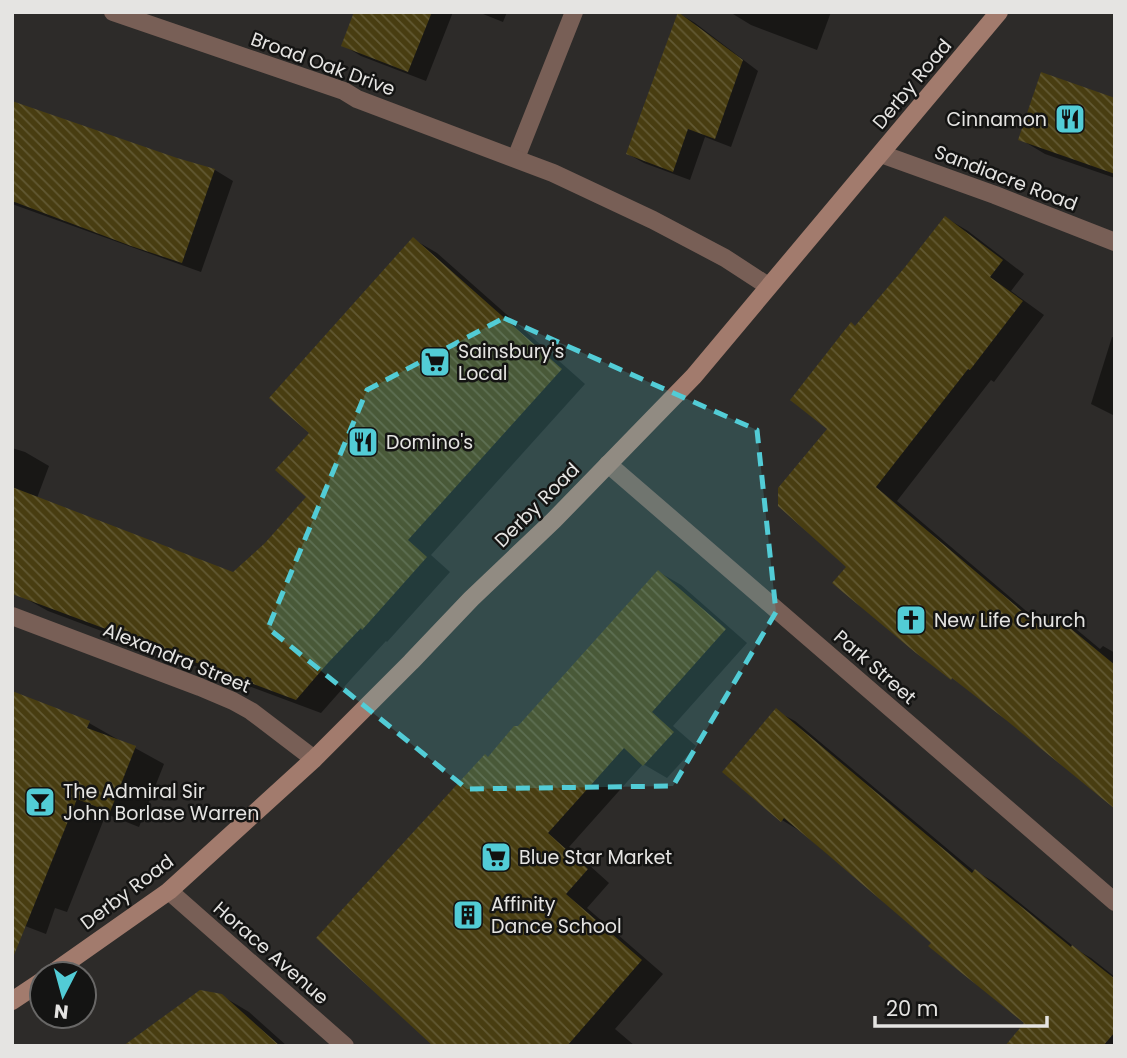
<svg xmlns="http://www.w3.org/2000/svg" width="1127" height="1058" viewBox="0 0 1127 1058" font-family="Poppins,sans-serif">
  <style>
    .shadow { fill: #0007 }
    .building { fill: url(#building-back-hatch) }
    .lines { fill: none; stroke-linecap: round; stroke-linejoin: round }
    .service { stroke: #785f56; stroke-width: 18 }
    .minor { stroke: #785f56; stroke-width: 18 }
    .secondary { stroke: #a27b6d; stroke-width: 18 }
    .marked { fill: #52ccd6; fill-opacity: 0.2; stroke: #52ccd6; stroke-width: 5; stroke-dasharray: 14 9; stroke-linejoin: round }
    .labels { text-anchor: middle; dominant-baseline: central; stroke-width: 5; stroke-linejoin: round; paint-order: stroke }
    .street-label { font-size: 19px; fill: #e5e4e2; stroke: #141413 }
    .poi-label { font-size: 19px; fill: #e5e4e2; stroke: #141413; text-anchor: start }
  </style>
  <defs>
    <pattern id="building-back-hatch" width="6" height="6" patternUnits="userSpaceOnUse" patternTransform="scale(1.75)"><rect width="6" height="6" fill="#483d11"/><path d="M-1 5l2 2M0 0l6 6M5-1l2 2" fill="none" stroke="#625933"/></pattern>
  </defs>
  <rect width="100%" height="100%" fill="#2d2b29"/>
  <!-- shadow -->
  <g class="shadow">
    <polygon points="356,12 453,12 426,81 361,56 343,45"/>
    <polygon points="478,12 507,12 503,22"/>
    <polygon points="733,12 831,12 817,50 751,25 733,14"/>
    <polygon points="680,14 695,23 758,71 731,147 705,137 690,180 644,163 628,154"/>
    <polygon points="1115,100 1115,178 1045,154 1020,139"/>
    <polygon points="12,102 177,160 215,170 233,181 201,272 12,204"/>
    <polygon points="946,218 968,231 1024,274 1011,291 1044,315 994,382 991,380 897,501 1045,627 1054,616 1076,629 1100,649 1103,646 1115,653 1115,808 967,687 952,678 849,567 830,429 856,327"/>
    <polygon points="413,239 437,253 585,384 431,555 450,572 387,642 386,641 352,678 321,713 48,611 23,597 12,576 12,448 25,452 49,466 37,498 233,574 266,544 308,497 311,433"/>
    <polygon points="1112,337 1115,338 1115,416 1091,404"/>
    <polygon points="659,572 681,585 747,643 673,726 696,746 667,778 643,764 569,847 609,883 587,908 663,974 615,1029 635,1046 464,1046 489,758 519,727"/>
    <polygon points="776,711 795,721 975,872 976,871 994,882 1079,951 1091,958 1115,977 1115,1046 1025,1046 1026,1023 933,942 800,831 782,820"/>
    <polygon points="89,723 117,739 117,741 135,748 164,764 139,827 106,814 67,912 55,908 46,934 12,921"/>
    <polygon points="222,996 249,1012 287,1046 127,1046"/>
  </g>
  <!-- building -->
  <g class="building">
    <polygon points="354,12 432,12 408,72 341,46"/>
    <polygon points="678,12 743,60 715,139 688,129 673,172 626,154"/>
    <polygon points="1041,72 1115,98 1115,174 1018,140"/>
    <polygon points="12,101 177,158 215,169 182,263 131,246 12,201"/>
    <polygon points="945,216 1003,260 990,277 1023,301 970,370 968,369 876,487 1042,628 1053,614 1115,665 1115,809 1006,720 952,678 951,680 916,653 832,583 846,567 778,506 778,488 827,429 790,400 851,322 855,326 905,267"/>
    <polygon points="413,237 562,369 408,540 427,557 362,630 361,628 327,664 296,700 12,594 12,487 233,572 265,543 306,497 275,470 309,433 269,398"/>
    <polygon points="658,570 726,629 652,712 674,732 643,766 624,748 548,833 588,869 566,894 642,960 567,1046 433,1046 316,938 485,754 488,757 514,726 518,726"/>
    <polygon points="12,691 90,721 87,728 136,746 110,812 77,799 14,955 12,955"/>
    <polygon points="776,708 972,873 975,869 1071,947 1072,945 1115,979 1115,1032 1103,1046 1005,1046 1024,1023 928,946 931,943 827,854 784,818 781,822 722,772"/>
    <polygon points="200,990 222,994 280,1046 123,1046"/>
  </g>
  <g class="lines">
    <!-- service -->
    <polyline class="service" points="516,158 574,12"/>
    <!-- minor -->
    <g class="minor">
      <polyline points="113,12 344,91 357,99 553,173 653,220 725,258 768,286"/>
      <polyline points="881,154 995,195 1115,242"/>
      <polyline points="608,464 1115,902"/>
      <polyline points="12,616 200,687 233,701 251,711 314,759"/>
      <polyline points="169,891 345,1046"/>
    </g>
    <!-- secondary -->
    <g class="secondary">
      <polyline points="51,974 169,891 314,759 411,662 471,599 554,520 694,376 999,12"/>
      <polyline points="12,1001 42,981"/>
    </g>
  </g>
  <!-- marked area -->
  <path class="marked" d="M504,318L757,430L776,612L673,786L467,789L268,628L367,390Z"/>
  <!-- icons -->
  <defs>
    <g id="restaurant-square" transform="scale(1.575)"><rect x="-9" y="-9" width="18" height="18" rx="4" fill="#52ccd6" stroke="#141413"/><path d="M-5-6h1v4h1v-4h1v4h1v-4h1v5L-1.5 .5V6h-2V.5L-5-1ZM5-6V6H3V1.5H1.5Q1.5-4 5-6Z" fill="#111"/></g>
    <g id="supermarket-square" transform="scale(1.575)"><rect x="-9" y="-9" width="18" height="18" rx="4" fill="#52ccd6" stroke="#141413"/><path d="M-6-5.5h2.5l.6 2H6L4.5 2H-2.5L-4.4-4H-6ZM-1.5 3.2a1.3 1.3 0 1 0 .1 0ZM3 3.2a1.3 1.3 0 1 0 .1 0Z" fill="#111"/></g>
    <g id="church-square" transform="scale(1.575)"><rect x="-9" y="-9" width="18" height="18" rx="4" fill="#52ccd6" stroke="#141413"/><path d="M-1.2-6h2.4v3.5h3.3v2.4h-3.3V6h-2.4V-.1h-3.3v-2.4h3.3Z" fill="#111"/></g>
    <g id="bar-square" transform="scale(1.575)"><rect x="-9" y="-9" width="18" height="18" rx="4" fill="#52ccd6" stroke="#141413"/><path d="M-6-5H6L.8 .8V4.5H3.5V6h-7V4.5H-.8V.8Z" fill="#111"/></g>
    <g id="building-square" transform="scale(1.575)"><rect x="-9" y="-9" width="18" height="18" rx="4" fill="#52ccd6" stroke="#141413"/><path d="M-4-6H4V6H1V3H-1V6H-4ZM-2.5-4.3h1.7v1.8h-1.7ZM.8-4.3h1.7v1.8H.8ZM-2.5-1h1.7V.8h-1.7ZM.8-1h1.7V.8H.8Z" fill="#111"/></g>
  </defs>
  <g fill-rule="evenodd">
    <use href="#restaurant-square" x="1070" y="119"/>
    <use href="#supermarket-square" x="435" y="362"/>
    <use href="#restaurant-square" x="363" y="442"/>
    <use href="#church-square" x="911" y="620"/>
    <use href="#bar-square" x="40" y="802"/>
    <use href="#supermarket-square" x="496" y="857"/>
    <use href="#building-square" x="468" y="915"/>
  </g>
  <g class="labels">
    <!-- street labels -->
    <g class="street-label">
      <text transform="translate(323 64) rotate(20)">Broad Oak Drive</text>
      <text transform="translate(912 84) rotate(-50)">Derby Road</text>
      <text transform="translate(1006 178) rotate(21)">Sandiacre Road</text>
      <text transform="translate(537 505) rotate(-45)">Derby Road</text>
      <text transform="translate(177 658) rotate(22)">Alexandra Street</text>
      <text transform="translate(875 667) rotate(41)">Park Street</text>
      <text transform="translate(127 892) rotate(-37)">Derby Road</text>
      <text transform="translate(271 953) rotate(41)">Horace Avenue</text>
    </g>
    <!-- poi labels -->
    <g class="poi-label">
      <text x="1047" y="119" text-anchor="end">Cinnamon</text>
      <text x="458" y="351">Sainsbury's<tspan x="458" dy="22">Local</tspan></text>
      <text x="386" y="442">Domino's</text>
      <text x="934" y="620">New Life Church</text>
      <text x="63" y="791">The Admiral Sir<tspan x="63" dy="22">John Borlase Warren</tspan></text>
      <text x="519" y="857">Blue Star Market</text>
      <text x="491" y="904">Affinity<tspan x="491" dy="22">Dance School</tspan></text>
    </g>
  </g>
  <!-- border -->
  <rect width="1127" height="1058" fill="none" stroke="#e5e4e2" stroke-width="28"/>
  <!-- north arrow -->
  <g transform="translate(63 995) rotate(186)"><circle r="33" fill="#141413" stroke="#686766" stroke-width="2"/>
  <path d="M0-5L12 26L0 18L-12 26Z" fill="#52ccd6"/>
  <text y="-10" font-size="19" font-weight="bold" text-anchor="middle" fill="#e5e4e2">N</text>
  </g>
  <!-- scale -->
  <path d="M875 1016v10h172v-10" fill="none" stroke="#e5e4e2" stroke-width="3.5"/>
  <text x="886" y="1016" font-size="21" fill="#e5e4e2" stroke="#141413" stroke-width="5" paint-order="stroke">20 m</text>
</svg>
